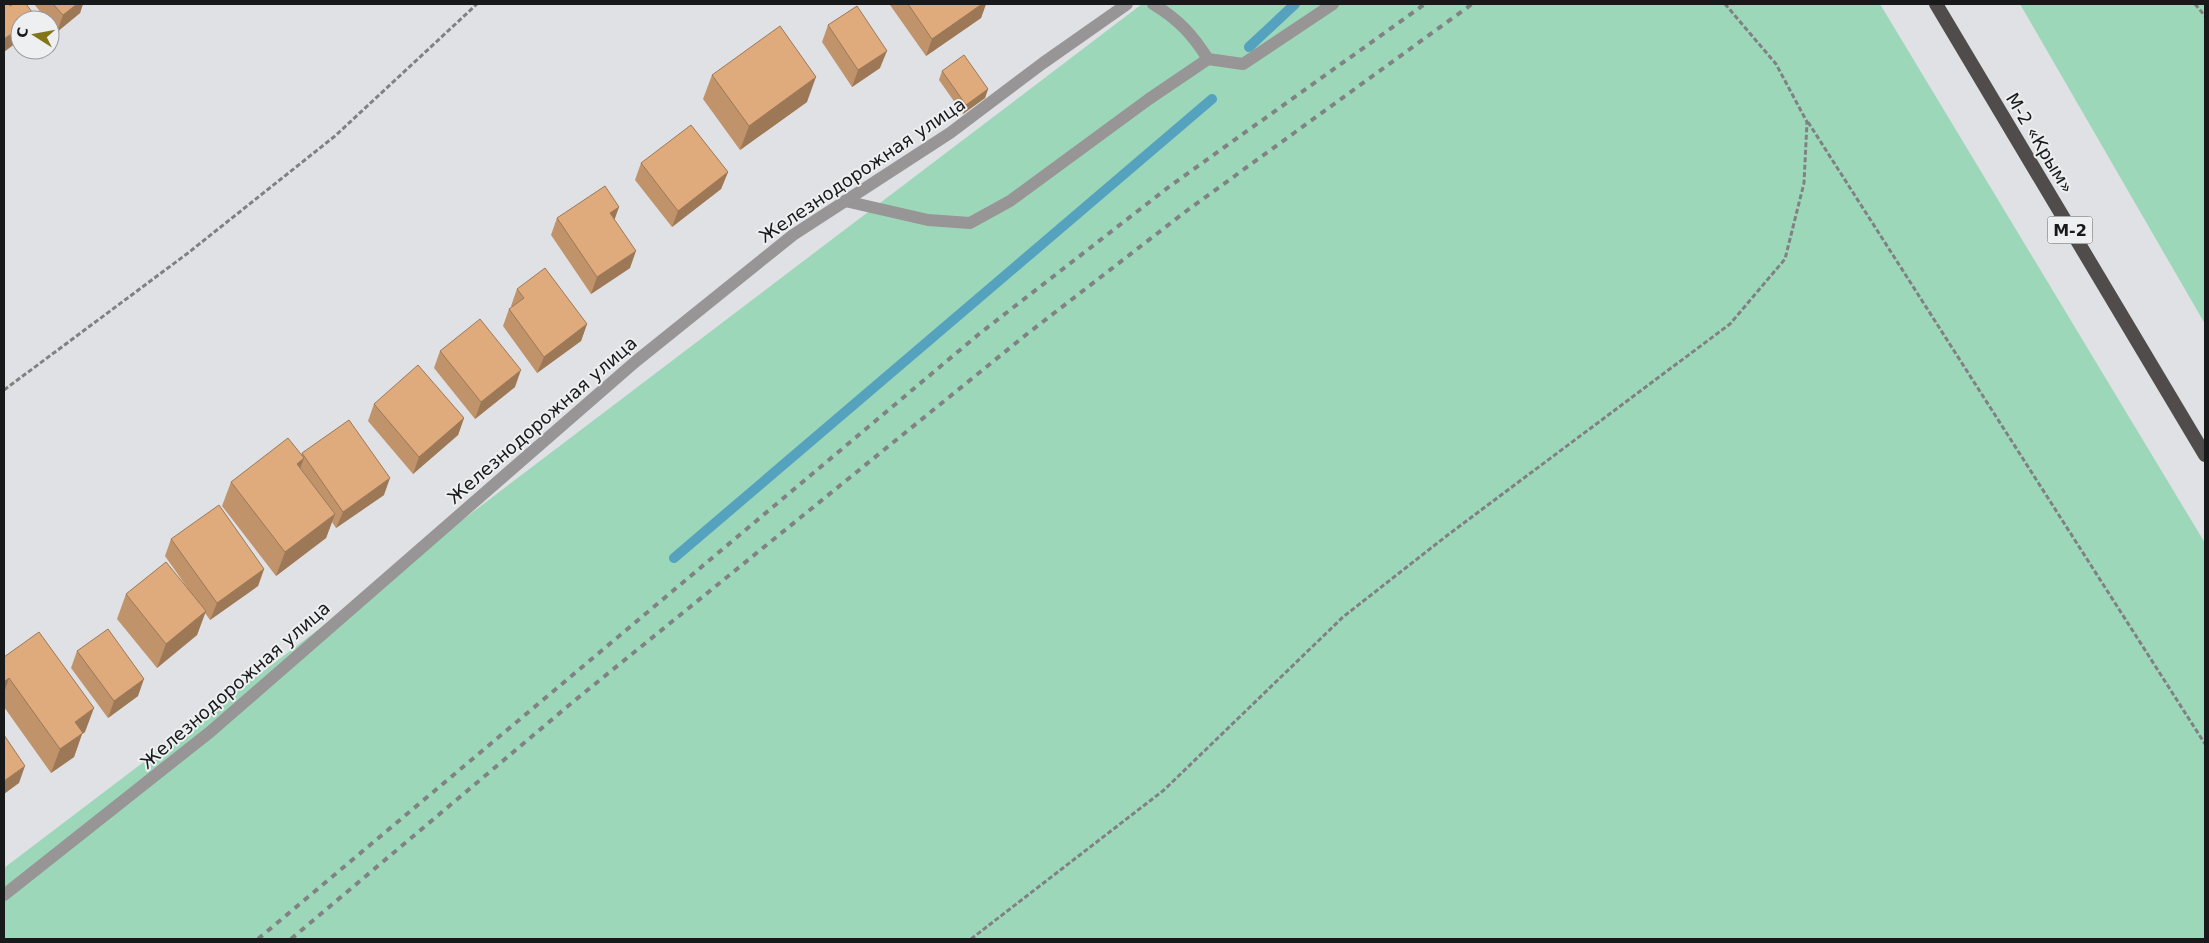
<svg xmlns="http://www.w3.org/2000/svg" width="2209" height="943" viewBox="0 0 2209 943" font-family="'DejaVu Sans',sans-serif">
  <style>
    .green { fill: #9dd7b9 }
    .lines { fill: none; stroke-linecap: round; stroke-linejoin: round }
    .stream { stroke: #55a2bf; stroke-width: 10 }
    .path { stroke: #808183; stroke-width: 3; stroke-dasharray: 5 2.5; stroke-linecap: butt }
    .minor { stroke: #979595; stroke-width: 12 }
    .trunk { stroke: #504c4c; stroke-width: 14 }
    .rail { stroke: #818284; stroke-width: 4; stroke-dasharray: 6 6; stroke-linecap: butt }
    .wall { fill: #c0936b }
    .shaded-wall { fill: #9c7857 }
    .building { fill: #dfab7c; stroke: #9c7857 }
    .labels { text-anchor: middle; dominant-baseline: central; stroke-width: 4; stroke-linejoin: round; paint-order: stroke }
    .shield { fill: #edeff1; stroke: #58595a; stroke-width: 1 }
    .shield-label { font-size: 16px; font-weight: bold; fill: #18191a }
    .street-label { font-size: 18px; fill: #18191a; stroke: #edeff1 }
  </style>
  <rect width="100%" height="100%" fill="#e0e1e4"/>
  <!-- green -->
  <g class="green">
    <polygon points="1142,4 1880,4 2205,543 2205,939 4,939 4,868"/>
    <polygon points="2020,4 2205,4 2205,324"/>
  </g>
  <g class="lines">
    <!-- stream -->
    <g class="stream">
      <polyline points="1249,47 1295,4"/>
      <polyline points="674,558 1212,99"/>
    </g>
    <!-- path -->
    <g class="path">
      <polyline points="2195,4 2205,16"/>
      <polyline points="1808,122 2205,744"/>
      <polyline points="4,390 188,253 335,136 477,4"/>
      <polyline points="971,939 1164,790 1343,617 1449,534 1730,324 1785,259 1804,183 1807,122 1776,64 1725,4"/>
    </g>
    <!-- minor -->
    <g class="minor">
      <path d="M1153,4C1179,20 1192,34 1208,59L1243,64L1333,4"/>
      <polyline points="845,201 928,220 970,223 1010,201 1149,99 1208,59"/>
      <polyline points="4,895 210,732 635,362 793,235 950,133 1043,63 1127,4"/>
    </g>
    <!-- trunk -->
    <polyline class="trunk" points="1936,4 2205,455"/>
    <!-- rail -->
    <g class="rail">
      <polyline points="258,939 979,334 1170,186 1425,4"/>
      <polyline points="291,939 574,701 1027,334 1185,212 1472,4"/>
    </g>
  </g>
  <!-- wall -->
  <g class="wall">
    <polygon points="34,4 83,4 80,13 57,32 50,24 50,20 47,20"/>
    <polygon points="891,4 986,4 981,18 926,56 890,5"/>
    <polygon points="828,25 880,68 852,87 822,42"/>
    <polygon points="942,71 988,89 985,98 963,114 939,80"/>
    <polygon points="712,75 807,102 740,150 703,99"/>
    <polygon points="641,163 728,172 721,189 672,227 635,180"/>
    <polygon points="619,207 614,219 630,268 591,294 551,235 557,218"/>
    <polygon points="517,289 587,324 581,341 537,373 503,326 509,309 512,307 511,306"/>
    <polygon points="440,351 515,387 475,419 434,368"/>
    <polygon points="374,404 464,418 458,435 413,474 368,421"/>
    <polygon points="302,453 384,495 336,528 332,522 326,538 276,576 222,506 231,482 301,455"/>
    <polygon points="171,539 264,569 258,586 210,620 205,613 197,635 157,668 117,619 126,594 191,593 165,556"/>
    <polygon points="77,651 138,696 108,718 71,668"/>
    <polygon points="4,657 85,732 82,734 74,757 51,773 4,707"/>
  </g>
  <!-- shaded-wall -->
  <g class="shaded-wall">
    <polygon points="77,4 83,4 80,13 57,32 63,15"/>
    <polygon points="982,4 986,4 981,18 926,56 932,39"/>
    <polygon points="20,28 20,40 4,52 4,39"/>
    <polygon points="887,51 880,68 852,87 858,70"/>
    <polygon points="816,77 807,102 740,150 749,126"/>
    <polygon points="988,89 985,98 963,114 966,105"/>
    <polygon points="728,172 721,189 672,227 678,211"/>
    <polygon points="619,207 613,224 610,213"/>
    <polygon points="636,251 630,268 591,294 597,277"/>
    <polygon points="587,324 581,341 537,373 544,357"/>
    <polygon points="521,370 515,387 475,419 481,402"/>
    <polygon points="464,418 458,435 413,474 419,457"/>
    <polygon points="304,458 295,482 297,464"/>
    <polygon points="390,478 384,495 336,528 343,512"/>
    <polygon points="335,514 326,538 276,576 285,552"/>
    <polygon points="264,569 258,586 210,620 217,603"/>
    <polygon points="206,611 197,635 157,668 166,644"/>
    <polygon points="9,678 4,693 4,682"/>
    <polygon points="144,679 138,696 108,718 114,701"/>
    <polygon points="94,708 85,732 82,734 74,757 51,773 60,749 75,722"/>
    <polygon points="25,766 19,783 4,794 4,781"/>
  </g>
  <!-- building -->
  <g class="building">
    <polygon points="4,4 8,4 10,6 14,4 26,4 36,17 31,20 20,20 20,28 4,39"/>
    <polygon points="53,4 77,4 63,15"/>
    <polygon points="908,4 982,4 932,39"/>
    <polygon points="857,6 887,51 858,70 828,25"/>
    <polygon points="780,26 816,77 749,126 712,75"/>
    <polygon points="964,55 988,89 966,105 942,71"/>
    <polygon points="691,125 728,172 678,211 641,163"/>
    <polygon points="605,186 619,207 610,213 636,251 597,277 557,218"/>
    <polygon points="545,268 587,324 544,357 509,309 524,298 517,289"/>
    <polygon points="480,319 521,370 481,402 440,351"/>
    <polygon points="418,365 464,418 419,457 374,404"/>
    <polygon points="349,420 390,478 343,512 302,453"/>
    <polygon points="288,438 304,458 297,464 335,514 285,552 231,482"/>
    <polygon points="219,505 264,569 217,603 171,539"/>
    <polygon points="166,562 206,611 166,644 126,594"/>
    <polygon points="108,629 144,679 114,701 77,651"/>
    <polygon points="39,632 94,708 75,722 83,733 60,749 9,678 4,682 4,657"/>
    <polygon points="4,735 25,766 4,781"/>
  </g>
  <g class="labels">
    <!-- shield labels -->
    <rect class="shield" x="2047.5" y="216.5" width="45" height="27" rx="4"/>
    <g class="shield-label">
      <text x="2070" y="230">М-2</text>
    </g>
    <!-- street labels -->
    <g class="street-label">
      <text transform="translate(2040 143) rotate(59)">М-2 «Крым»</text>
      <text transform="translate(862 170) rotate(-34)">Железнодорожная улица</text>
      <text transform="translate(542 420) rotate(-41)">Железнодорожная улица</text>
      <text transform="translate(235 685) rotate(-41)">Железнодорожная улица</text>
    </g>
  </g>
  <!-- border -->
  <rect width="2209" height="943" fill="none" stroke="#18191a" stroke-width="10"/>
  <!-- north arrow -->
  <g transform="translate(35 35) rotate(281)"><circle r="24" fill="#edeff1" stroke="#98999b"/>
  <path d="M0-4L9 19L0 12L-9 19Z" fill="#837518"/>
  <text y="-8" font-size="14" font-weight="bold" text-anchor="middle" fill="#18191a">С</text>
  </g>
</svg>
